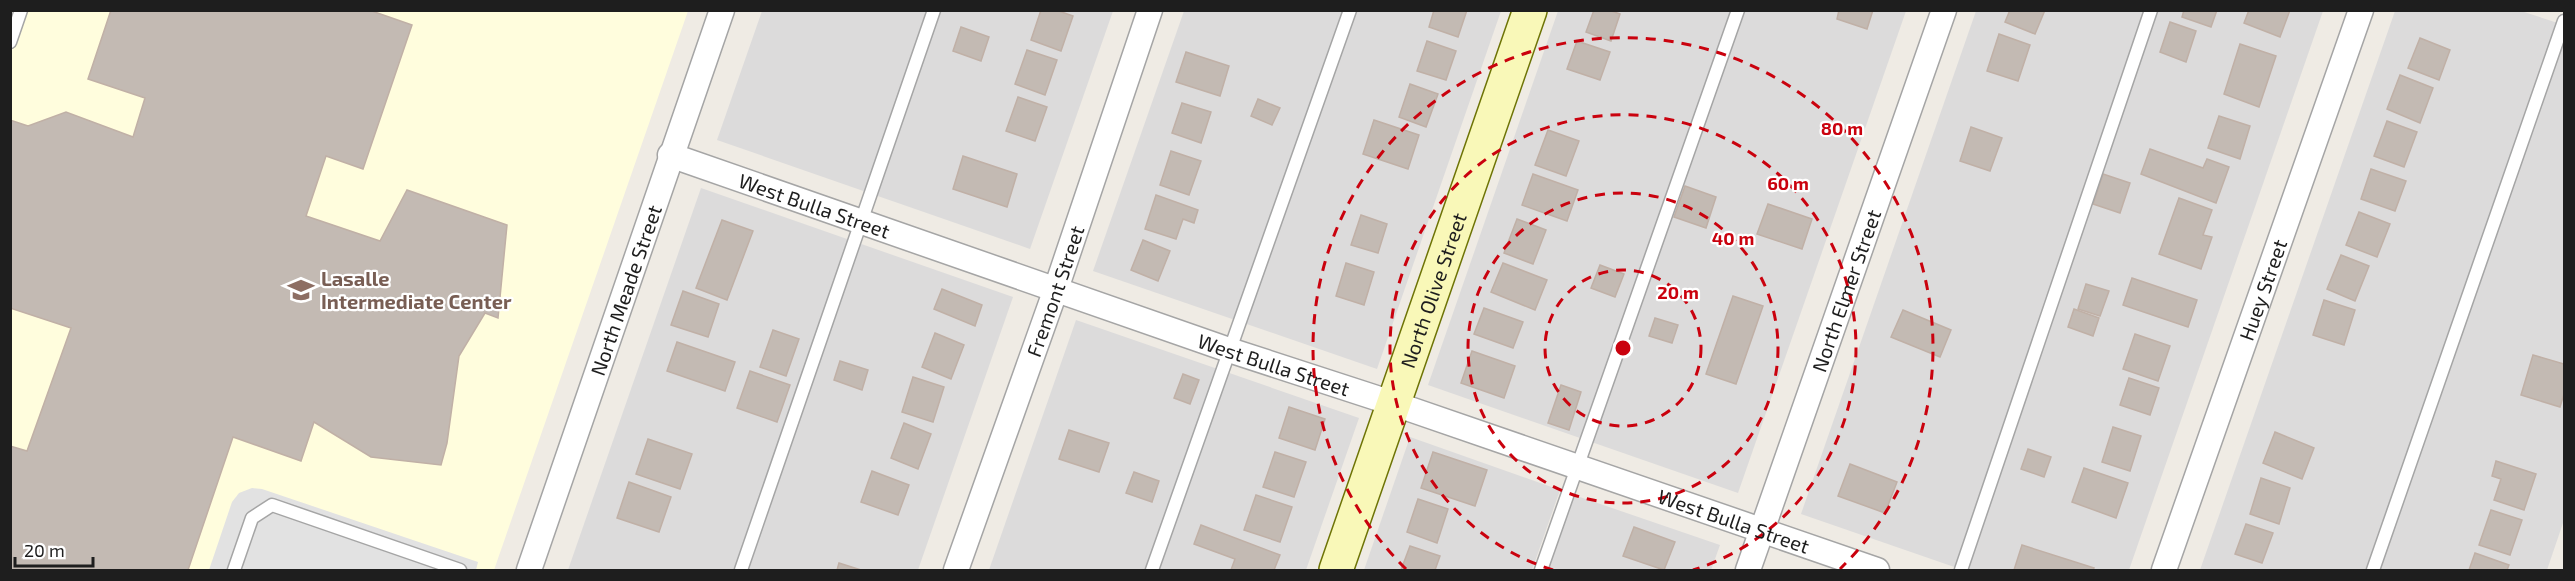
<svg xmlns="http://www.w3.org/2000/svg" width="2575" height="581" viewBox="0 0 2575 581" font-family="'Exo 2',sans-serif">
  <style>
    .residential { fill: #dcdbdb }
    .education { fill: #fffddd }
    .parking { fill: #e2e2e2 }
    .building { fill: #c3bab3; stroke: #c0b0a6; stroke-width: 1.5 }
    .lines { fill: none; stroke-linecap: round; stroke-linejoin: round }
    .lane-casing { stroke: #a5a5a5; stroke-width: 15 }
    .street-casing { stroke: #a5a5a5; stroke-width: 27 }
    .secondary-casing { stroke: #6e7406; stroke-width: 36 }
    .lane { stroke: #fff; stroke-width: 12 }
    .street { stroke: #fff; stroke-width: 24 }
    .secondary { stroke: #f9f8b8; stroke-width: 33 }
    .ring { fill: none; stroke: #ca020e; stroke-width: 3; stroke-dasharray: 10 8 }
    .labels { text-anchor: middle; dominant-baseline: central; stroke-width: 4.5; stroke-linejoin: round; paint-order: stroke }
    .street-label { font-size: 20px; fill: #1e1e1e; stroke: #fff }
    .education-label { font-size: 20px; font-weight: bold; fill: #785e54; stroke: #fff; text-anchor: start }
    .centre { fill: #ca020e; stroke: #fff; stroke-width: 3 }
    .ring-label { font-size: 18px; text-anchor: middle; font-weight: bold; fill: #ca020e; stroke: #fff; stroke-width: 4.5; stroke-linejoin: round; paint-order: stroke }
  </style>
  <rect width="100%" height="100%" fill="#efebe4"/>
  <!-- residential -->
  <g class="residential">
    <polygon points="762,11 1113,11 1030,249 717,140"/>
    <polygon points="1184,11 1501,11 1377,369 1093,271"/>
    <polygon points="1558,11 1906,11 1738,493 1428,385"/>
    <polygon points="1976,11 2323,11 2129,570 1963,570 1801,514"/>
    <polygon points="2395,11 2521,11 2564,25 2564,520 2547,570 2200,570"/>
    <polygon points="701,188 1013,297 918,570 568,570"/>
    <polygon points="1076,320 1359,418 1306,570 989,570"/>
    <polygon points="1410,437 1560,490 1532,570 1364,570"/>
    <polygon points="1574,495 1720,545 1711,570 1548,570"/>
  </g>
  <!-- education -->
  <polygon class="education" points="10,11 688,11 494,570 11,570"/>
  <!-- parking -->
  <polygon class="parking" points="252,488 262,489 478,562 476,570 209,570 232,502 239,493"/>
  <!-- building -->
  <g class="building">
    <polygon points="111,10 369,10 412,25 363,169 326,156 306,216 380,241 407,190 507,225 498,318 485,313 459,356 447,443 441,465 371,457 314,422 301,461 233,437 188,570 10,570 10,446 27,451 71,328 10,308 10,120 28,126 66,112 133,137 145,98 88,79"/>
    <polygon points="1041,10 1056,10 1073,16 1061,51 1031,40"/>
    <polygon points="1434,10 1467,10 1458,37 1429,27"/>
    <polygon points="1594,10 1609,10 1620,14 1611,41 1586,32"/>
    <polygon points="1839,10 1873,10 1867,29 1837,19"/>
    <polygon points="2010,10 2045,10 2035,34 2005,22"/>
    <polygon points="2184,10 2217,10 2211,27 2182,17"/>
    <polygon points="2249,10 2290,10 2280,37 2244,23"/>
    <polygon points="2170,22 2196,31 2186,62 2160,52"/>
    <polygon points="961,27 989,37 981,61 953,51"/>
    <polygon points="1999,34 2030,45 2018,81 1987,71"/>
    <polygon points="2420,38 2450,50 2439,80 2408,68"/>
    <polygon points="1427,41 1456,51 1446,80 1417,71"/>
    <polygon points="1577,41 1610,52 1600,80 1567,69"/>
    <polygon points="2240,44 2276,56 2259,107 2224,94"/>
    <polygon points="1027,50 1057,60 1045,95 1015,84"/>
    <polygon points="1186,52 1229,66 1220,96 1176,82"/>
    <polygon points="2400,75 2433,88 2420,123 2387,109"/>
    <polygon points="1410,84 1438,94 1426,127 1399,117"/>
    <polygon points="1018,97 1047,107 1035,141 1006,131"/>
    <polygon points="1258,99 1280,108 1272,125 1251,116"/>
    <polygon points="1182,103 1211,112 1201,143 1172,133"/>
    <polygon points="2219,116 2250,126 2240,159 2208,148"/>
    <polygon points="1374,120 1419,135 1408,169 1363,154"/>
    <polygon points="2387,121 2417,132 2404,167 2374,156"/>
    <polygon points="1971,127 2002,138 1990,171 1960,161"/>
    <polygon points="1548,130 1579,141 1566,176 1535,165"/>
    <polygon points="2150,149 2203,168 2207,159 2229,167 2216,203 2141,174"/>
    <polygon points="1171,151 1201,161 1189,195 1160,185"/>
    <polygon points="963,156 1017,174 1007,207 953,189"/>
    <polygon points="2371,169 2406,181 2395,211 2361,199"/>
    <polygon points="1533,174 1578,190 1567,221 1522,205"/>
    <polygon points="2103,174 2130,183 2120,213 2093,204"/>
    <polygon points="1685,186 1716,197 1706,228 1674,217"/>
    <polygon points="1156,195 1198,210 1194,223 1183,219 1176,239 1145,229"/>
    <polygon points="2179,198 2212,210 2203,235 2212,237 2201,269 2159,254"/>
    <polygon points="1768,204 1812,219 1802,249 1757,234"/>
    <polygon points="2359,212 2390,224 2377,257 2346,245"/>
    <polygon points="1361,215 1387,224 1378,253 1351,245"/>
    <polygon points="1517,219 1546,230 1533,264 1504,253"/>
    <polygon points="722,220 753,231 727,300 696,288"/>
    <polygon points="1143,240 1170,251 1158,281 1131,270"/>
    <polygon points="2341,255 2369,266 2355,301 2327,289"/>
    <polygon points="1346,263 1374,272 1364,305 1336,296"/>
    <polygon points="1503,263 1547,280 1535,310 1491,292"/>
    <polygon points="1600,265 1624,274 1615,297 1591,288"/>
    <polygon points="2132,278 2197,300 2188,327 2123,305"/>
    <polygon points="2086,284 2109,291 2100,316 2078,309"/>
    <polygon points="942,289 982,305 975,326 934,309"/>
    <polygon points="683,291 719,304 708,337 671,325"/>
    <polygon points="1733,296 1763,306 1736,384 1706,374"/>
    <polygon points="2324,300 2355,310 2344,345 2313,335"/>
    <polygon points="1484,308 1523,322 1513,348 1474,334"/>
    <polygon points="2074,309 2099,318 2093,336 2068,327"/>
    <polygon points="1903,310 1951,330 1940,357 1891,337"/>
    <polygon points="1655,318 1678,325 1672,343 1649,336"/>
    <polygon points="773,330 799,339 786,376 760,367"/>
    <polygon points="935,333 964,345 951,379 922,367"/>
    <polygon points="2135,334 2170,346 2158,381 2123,369"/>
    <polygon points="677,342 735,362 725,391 667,371"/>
    <polygon points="1472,351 1515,366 1504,398 1461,383"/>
    <polygon points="2533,355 2564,364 2564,394 2560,407 2521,395"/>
    <polygon points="840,361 868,370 862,390 834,380"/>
    <polygon points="750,371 790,385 777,422 737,408"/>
    <polygon points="1183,374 1199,380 1190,404 1174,398"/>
    <polygon points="913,377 944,387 933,422 902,412"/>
    <polygon points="2129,378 2159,388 2150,415 2120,405"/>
    <polygon points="1561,385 1581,392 1569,430 1548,423"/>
    <polygon points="1289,407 1325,419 1315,450 1279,438"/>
    <polygon points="904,423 931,434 918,469 891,458"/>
    <polygon points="2113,427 2141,436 2130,471 2102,462"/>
    <polygon points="1069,430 1109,443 1099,472 1059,459"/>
    <polygon points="2275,432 2314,448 2302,479 2263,463"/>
    <polygon points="648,439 692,454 680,489 636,474"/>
    <polygon points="2028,449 2051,457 2044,477 2021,469"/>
    <polygon points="1275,452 1306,462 1294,497 1263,487"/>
    <polygon points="1433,452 1487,470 1475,506 1421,488"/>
    <polygon points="2496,461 2536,474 2524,510 2494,500 2501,479 2492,476"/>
    <polygon points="1850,464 1897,482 1885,513 1838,496"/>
    <polygon points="2084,468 2128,483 2116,518 2072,502"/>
    <polygon points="872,471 909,485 898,515 861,502"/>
    <polygon points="1134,472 1159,481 1152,502 1126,493"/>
    <polygon points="2261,478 2290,488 2279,524 2250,514"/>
    <polygon points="629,482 671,497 659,532 617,518"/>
    <polygon points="1256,495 1292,507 1280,542 1244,530"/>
    <polygon points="1418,499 1448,509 1437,543 1407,532"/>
    <polygon points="2491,510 2522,520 2510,555 2479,545"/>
    <polygon points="2246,524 2273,533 2262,563 2235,554"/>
    <polygon points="1201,525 1280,555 1274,570 1231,570 1235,559 1194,544"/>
    <polygon points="1634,527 1675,542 1664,570 1623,556"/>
    <polygon points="2022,545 2094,568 2093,570 2014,570"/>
    <polygon points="1410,546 1440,556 1435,570 1401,570"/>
    <polygon points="2475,553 2509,565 2507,570 2469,570"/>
    <polygon points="839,563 861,570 837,570"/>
  </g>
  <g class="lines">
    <!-- lane casing -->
    <g class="lane-casing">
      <g id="lane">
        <polyline points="10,42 21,10"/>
        <polyline points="234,570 252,518 272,505 460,570"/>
        <polyline points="741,570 934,10"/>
        <polyline points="1152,570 1350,10"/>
        <polyline points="1541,570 1738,10"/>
        <polyline points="1961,570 2151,10"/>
        <polyline points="2373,570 2564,21"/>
      </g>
    </g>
    <!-- street casing -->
    <g class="street-casing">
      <g id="street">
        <path id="s1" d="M670,155L1229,350L1395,404L1877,570"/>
        <path id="s2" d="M529,570L722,10"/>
        <path id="s3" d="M956,570L1056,289L1150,10"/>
        <path id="s4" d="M1748,570L1944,10"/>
        <path id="s5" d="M2164,570L2361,10"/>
      </g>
    </g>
    <!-- secondary casing -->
    <g class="secondary-casing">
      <g id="secondary">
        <path id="s6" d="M1336,570L1530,10"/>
      </g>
    </g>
    <!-- lane -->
    <use href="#lane" class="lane"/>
    <!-- street -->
    <use href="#street" class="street"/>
    <!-- secondary -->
    <use href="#secondary" class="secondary"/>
  </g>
  <!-- distance rings -->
  <g class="ring">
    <circle cx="1623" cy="348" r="78"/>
    <circle cx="1623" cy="348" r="155"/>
    <path d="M1553 570A233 233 0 1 1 1693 570"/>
    <path d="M1406 569A310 310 0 1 1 1840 569"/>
  </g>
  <!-- icons -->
  <defs>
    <g id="school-bare" transform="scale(2.07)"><path d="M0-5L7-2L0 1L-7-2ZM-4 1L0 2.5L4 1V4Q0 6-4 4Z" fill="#8d6e63" stroke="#fff" stroke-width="2.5" paint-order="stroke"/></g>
  </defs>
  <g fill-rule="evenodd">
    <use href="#school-bare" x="301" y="290"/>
  </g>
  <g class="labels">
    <!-- street labels -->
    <g class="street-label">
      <text stroke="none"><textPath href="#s1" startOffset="153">West Bulla Street</textPath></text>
      <text stroke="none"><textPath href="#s2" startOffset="296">North Meade Street</textPath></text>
      <text stroke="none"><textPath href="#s4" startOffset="296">North Elmer Street</textPath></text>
      <text stroke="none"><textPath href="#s5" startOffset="297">Huey Street</textPath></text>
      <text stroke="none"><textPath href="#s3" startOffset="296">Fremont Street</textPath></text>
      <text stroke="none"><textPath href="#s6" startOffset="296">North Olive Street</textPath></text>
      <text stroke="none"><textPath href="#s1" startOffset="639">West Bulla Street</textPath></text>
      <text stroke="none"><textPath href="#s1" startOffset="1125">West Bulla Street</textPath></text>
    </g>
    <!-- education labels -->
    <g class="education-label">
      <text x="321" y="278">Lasalle<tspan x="321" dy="23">Intermediate Center</tspan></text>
    </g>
  </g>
  <circle cx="1623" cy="348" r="9" class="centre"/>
  <g class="ring-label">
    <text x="1842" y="135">80 m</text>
    <text x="1788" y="190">60 m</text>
    <text x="1733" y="245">40 m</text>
    <text x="1678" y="299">20 m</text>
  </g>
  <!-- border -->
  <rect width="2575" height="581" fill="none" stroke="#1e1e1e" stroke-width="24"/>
  <!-- scale -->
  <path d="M15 557v9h78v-9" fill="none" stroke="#1e1e1e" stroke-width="3"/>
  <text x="24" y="557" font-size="18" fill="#1e1e1e" stroke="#ffffff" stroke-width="4.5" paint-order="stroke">20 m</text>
</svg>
